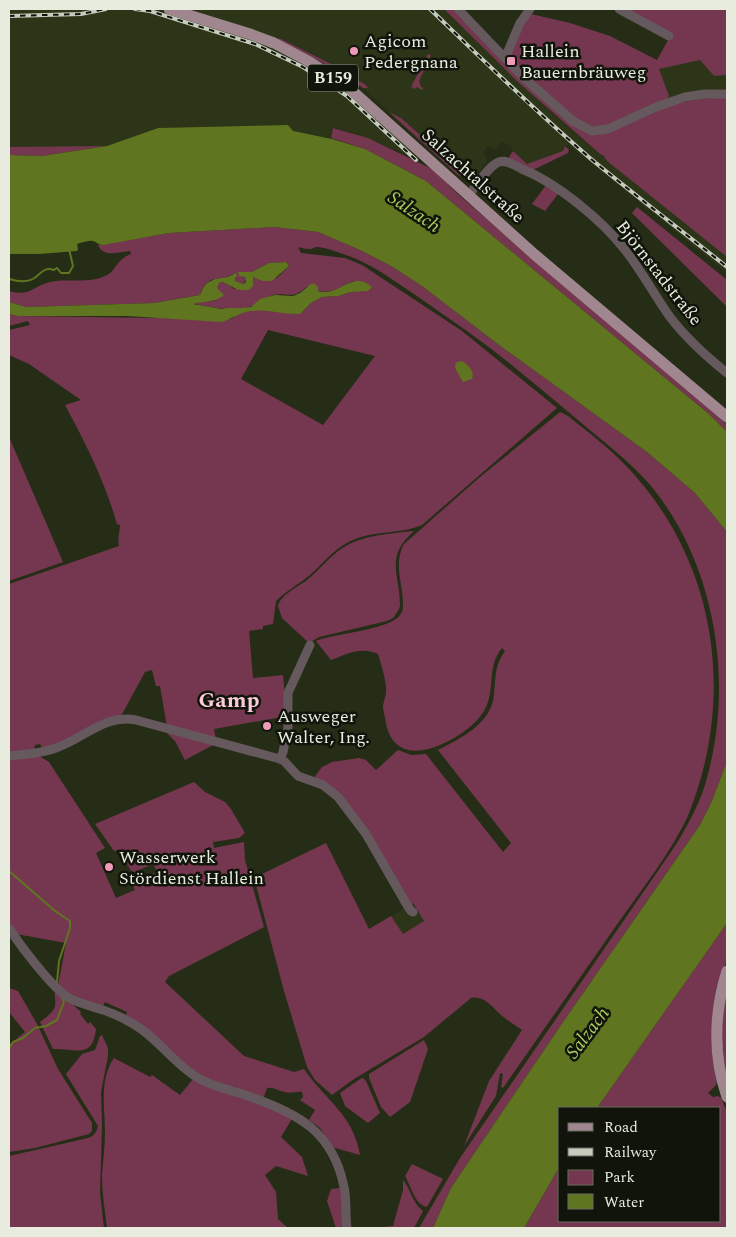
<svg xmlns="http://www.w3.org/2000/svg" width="736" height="1237" viewBox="0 0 736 1237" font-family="Spectral,serif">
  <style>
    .built { fill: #2c3518 }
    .green { fill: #75374f; fill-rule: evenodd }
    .water { fill: #5f751f }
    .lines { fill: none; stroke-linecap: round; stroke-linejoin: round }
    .stream { stroke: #5f751f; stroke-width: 2 }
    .minor { stroke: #65595d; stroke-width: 9 }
    .major { stroke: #a0878f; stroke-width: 11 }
    .rail-casing { stroke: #c6ccbd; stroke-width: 4 }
    .rail { stroke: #10140a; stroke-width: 2; stroke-dasharray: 5.5; stroke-linecap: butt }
    .poi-dot { fill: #ef9ab8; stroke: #10140a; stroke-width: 2 }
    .labels { text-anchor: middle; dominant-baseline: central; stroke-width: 5; stroke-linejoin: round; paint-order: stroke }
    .shield { fill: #10140a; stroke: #a6ab9f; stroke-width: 1 }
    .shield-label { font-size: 16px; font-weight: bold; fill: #e7ecdf }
    .poi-label { font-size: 18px; fill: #e7ecdf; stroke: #10140a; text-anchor: start }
    .street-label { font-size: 18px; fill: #e7ecdf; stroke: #10140a }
    .water-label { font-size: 19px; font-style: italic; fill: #adcd5e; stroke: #10140a }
    .district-label { font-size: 22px; font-weight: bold; fill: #fccada; stroke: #10140a }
  </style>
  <rect width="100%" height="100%" fill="#262d17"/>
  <!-- built -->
  <g class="built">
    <polygon points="9,9 152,9 200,25 242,36 271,48 303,64 332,83 376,118 407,147 403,153 368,138 333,127 330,138 293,132 288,125 157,128 107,146 32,148 9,147"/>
    <polygon points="185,9 444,9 554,115 599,154 604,156 607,161 727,257 727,273 569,145 565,146 564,151 527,164 513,151 511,146 502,142 495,149 488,146 483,152 487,159 487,162 473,179 468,178 401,118 389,112 363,88 338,71 283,42"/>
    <polygon points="700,60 714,76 727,75 727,92 667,99 659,69"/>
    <polygon points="413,903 424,921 402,934 391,916"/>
  </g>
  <!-- green -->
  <g class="green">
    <path d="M444,9H454L570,123L590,134C632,120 683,95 727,98V257L607,161L604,156L600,154L518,82Z"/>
    <polygon points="624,9 727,9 727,75 714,76 700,60 659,69 669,96 667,99 613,124 594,127 576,119 512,61 510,55 522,26 531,14 570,23 610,36 657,60 671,35"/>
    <path d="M279,38L339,68L338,71L365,84L368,88H363C336,69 308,54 278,40Z"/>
    <polygon points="428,54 431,55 419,81 421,87 423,88 422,90 417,87 415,89 411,87"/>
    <polygon points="389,112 401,118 468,178 473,179 469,180 458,175"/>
    <polygon points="333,128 368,138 432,169 460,196 711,410 727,425 727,432 709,414 426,181 365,149 331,138"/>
    <polygon points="107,146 42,156 9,155 9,147"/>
    <polygon points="565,146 569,150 568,153 533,170 510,159 509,157 513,151 527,164 563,151"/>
    <polygon points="547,184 558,194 545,211 532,204"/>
    <polygon points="637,207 727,280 727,307 632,213"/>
    <path d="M274,227L318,232L360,250L391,266L422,286L499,345L647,452L695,493L727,532V761L712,801L700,825L561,1025L451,1188L433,1228H419L460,1158L671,852C683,834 694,814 702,794C736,694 719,570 652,487C634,466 612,448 591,431C564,408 536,385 508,362C477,337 444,315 411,292C390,278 370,263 346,255C338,252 327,248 318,247C313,247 316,248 310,249C306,249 302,248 298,247L301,253L345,258L362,265L462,331L557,408L422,525C404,533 381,531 361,537C337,544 328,559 310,575C299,584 286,591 276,601L273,624L263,626V629L249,631L253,678L283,675L287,716L214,729L216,740L167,727L160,686H156L152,670L145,672L121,716L43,750L40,744L35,745L34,751L9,753V584L119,546C117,538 120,533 120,525L117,524C105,482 86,444 65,405L81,400L29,364L9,355V330L30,325L28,321L9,326V314L18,316L231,319C250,304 278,312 300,314L311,303L322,297L339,296L350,292L353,281C332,292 329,295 306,287C293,300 288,292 273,295C263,298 257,305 249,307C231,312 209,307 191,303L214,301L218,290L216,288L219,283L223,282L229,285L234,289L252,281V277L277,278L289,266L286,262L269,263L252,272H239L246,279L243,284L234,281L233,274C220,283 208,272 200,295L154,303L26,307L9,302V291C30,297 31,287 50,282C67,278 88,284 105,276C116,272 115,260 131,254L130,251C119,252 103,258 98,245L169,233ZM268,330L375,356L323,425L241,379Z"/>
    <path d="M560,412L568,416C589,433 612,450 630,470C718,565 736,700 687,818C669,855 642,889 618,923C580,978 541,1033 503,1088L501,1087L503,1074L500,1073L496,1096L464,1146L489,1081L522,1030C515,1025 508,1021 501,1015C492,1007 484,995 471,998L424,1037L354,1079L332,1095L315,1080L307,1067L284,991L256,885V880L262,874L326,843L369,929L391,916L403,934L424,921L413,903L410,905L361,821L313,779L322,767L332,762L359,758L366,760L376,770L398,750L411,755L426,754L503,852L511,843L438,750C461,738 491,724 494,695C496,677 494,667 505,651L502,648C487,665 495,688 486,707C478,724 457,738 440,745C411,757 389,751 385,717C384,714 383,709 383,706C384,699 387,694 386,687C385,676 381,664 378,654C362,646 346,654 331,660L316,641C335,633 390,630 400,615C403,612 403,608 403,604C403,584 393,564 404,544L480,477Z"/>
    <polygon points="9,437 63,562 9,581"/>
    <path d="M414,531C384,558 400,572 400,606L398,611L393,618L387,621L319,637L309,643L282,618L278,606C281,595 297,587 306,581C317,572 326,561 337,552C358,535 388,534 414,531Z"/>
    <polygon points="166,732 215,744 185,760 175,741"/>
    <path d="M36,754L49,762L105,848L96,853L116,898L135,890L130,880L144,873L146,877L157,872L153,864L134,872L131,871L119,850L114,851L95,824L194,782L205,792L225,802L231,809L245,833L239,838L213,842L214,848L244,842L245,860L264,927L169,976L165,982L244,1056L294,1072L304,1069C326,1101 353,1114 360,1155L332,1147L320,1128L309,1120L315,1110L300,1100L303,1097L302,1092C296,1091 290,1094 285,1092C278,1091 274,1087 267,1088L263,1099L240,1091L234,1086L233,1089L201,1078L125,1018L127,1012L105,1002L102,1008L77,999L58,986L66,943L16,934L9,925V756Z"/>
    <polygon points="727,923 727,959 720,980 717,1080 716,1085 708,1093 713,1097 718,1096 721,1098 727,1112 727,1228 524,1228 560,1166 560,1221 720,1221 720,1108 597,1108"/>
    <polygon points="9,988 18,991 37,1024 58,1069 92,1123 92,1131 89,1134 35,1148 9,1152 9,1045 25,1032 9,1012"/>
    <path d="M55,989L81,1012L80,1014L88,1024L90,1022L96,1029C92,1060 76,1048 53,1049L40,1022C45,1018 54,1012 55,1006C56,1001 54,995 55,989Z"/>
    <path d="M727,991V1078C719,1049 721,1020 727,991Z"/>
    <path d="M102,1035L108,1048V1056L101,1092L102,1126L100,1193L104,1228H9V1156L84,1139C92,1137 96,1135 98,1126L66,1074L82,1054L95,1050L100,1036Z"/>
    <polygon points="424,1040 428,1049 410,1102 390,1117 381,1107 369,1078 369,1074"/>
    <path d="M114,1058L150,1077L152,1075L180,1095L194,1078L293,1117L281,1137L302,1157L308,1176L276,1166L265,1175L276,1192L278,1219L288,1228H107C105,1211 102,1193 102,1175C103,1161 105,1147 105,1133C105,1109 99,1079 114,1058Z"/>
    <polygon points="363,1078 366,1081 380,1113 368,1123 345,1106 340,1093 360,1079"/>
    <path d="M412,1164L443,1179L427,1207C415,1205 411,1186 405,1176Z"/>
    <path d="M403,1180C411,1189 412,1203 423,1211L414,1228H371L393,1226L403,1190Z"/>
    <polygon points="339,1188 342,1190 345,1228 336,1228 327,1201 331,1189"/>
  </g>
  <!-- water -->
  <g class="water">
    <path d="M288,125L293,131L332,139L365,149L426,181L709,414L727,432V532L695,493L647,452L499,345L422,286L391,266L360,250L318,232L274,227L169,233L103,245C98,245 97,242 93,241C88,240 82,243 77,244L78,249L77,251L39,254H9V155L42,156L107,146L158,128Z"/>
    <path d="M286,262L289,266L272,281H263L253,277V286L249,290C235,291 234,287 223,282L219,283L217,288L224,295C215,303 204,301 193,304L222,309L228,308H242L251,307L260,299L275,295L293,296L300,293L311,284H315L318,287V291C340,298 351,269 372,287L368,291L350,292L339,296L322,297L311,303L300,314C284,315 268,309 252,311C241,312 233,318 222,322L127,316H18L9,314V302L26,307L154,303L200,295L203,288L207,283L215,279L228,277L236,273L237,276L235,278V281L243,284L246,282L245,277L239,276L238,272H252L269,263Z"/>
    <path d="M462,361C468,365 475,371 472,379L463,382L456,370L455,365L457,362Z"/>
    <polygon points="727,761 727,923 597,1108 560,1108 560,1166 524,1228 433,1228 451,1188 561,1025 700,825 712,801"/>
  </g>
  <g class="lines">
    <!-- stream -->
    <g class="stream">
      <path d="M9,279C16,281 26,283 33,279C41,274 44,266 54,270L57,268L61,273H69L73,266L69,249"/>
      <polyline points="9,871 55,911 70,921 70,928 59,961 57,982"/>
      <polyline points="9,1048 13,1042 23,1038 35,1028 46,1026 57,1020 64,1002 62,998"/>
    </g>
    <!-- minor -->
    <g class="minor">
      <polyline points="458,9 523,77 573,121 592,131 608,129 656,107 685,97 705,94 727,94"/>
      <polyline points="619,9 669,36"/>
      <polyline points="505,58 520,23 530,9"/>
      <path d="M468,196C476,187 488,166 499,162C507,159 517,167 524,170C558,184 603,221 625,250C642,271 654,295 670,317C686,338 707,357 727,373"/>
      <path d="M9,756C24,754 41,754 56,748C85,738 104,714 136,720L280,759L284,761L298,776L323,785L338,797L366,834L407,905L411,911L413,912"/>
      <polyline points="280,759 283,752 288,728 288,693 310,645"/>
      <path d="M9,928C20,945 54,991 71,999C79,1003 88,1005 96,1008C111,1012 128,1020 141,1029C161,1043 176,1065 198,1078C213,1087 232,1090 248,1096C297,1113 333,1131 344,1187C347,1200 345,1214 347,1228"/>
    </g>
    <!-- major -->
    <g class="major">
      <polyline points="169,9 250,34 274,43 310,62 348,87 534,254 727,417"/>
      <path d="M727,971C714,1013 713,1056 727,1097"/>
    </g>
    <!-- rail casing -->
    <g class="rail-casing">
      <g id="rail">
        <polyline points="135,9 150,11 255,44 303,67 347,96 416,160"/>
        <path d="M430,9C483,60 535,111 591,159C636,196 682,231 727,267"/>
        <polyline points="9,16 81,14 106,9"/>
      </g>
    </g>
    <!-- rail -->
    <use href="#rail" class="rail"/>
  </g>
  <!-- markers -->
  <g class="poi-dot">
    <circle cx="354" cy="51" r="5"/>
    <rect x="506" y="56" width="10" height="10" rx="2.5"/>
    <circle cx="267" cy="726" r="5"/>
    <circle cx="109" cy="867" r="5"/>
  </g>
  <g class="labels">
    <!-- shield labels -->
    <rect class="shield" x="308" y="64.5" width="50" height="27" rx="4"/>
    <g class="shield-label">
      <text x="333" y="78">B159</text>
    </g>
    <!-- poi labels -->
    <g class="poi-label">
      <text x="364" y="41">Agicom<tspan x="364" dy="21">Pedergnana</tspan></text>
      <text x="521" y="51">Hallein<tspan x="521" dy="21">Bauernbräuweg</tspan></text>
      <text x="277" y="716">Ausweger<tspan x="277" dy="21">Walter, Ing.</tspan></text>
      <text x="119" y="857">Wasserwerk<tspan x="119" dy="21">Stördienst Hallein</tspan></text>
    </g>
    <!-- street labels -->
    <g class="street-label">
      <text transform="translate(473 176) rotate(42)">Salzachtalstraße</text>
      <text transform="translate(659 273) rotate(52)">Björnstadstraße</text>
    </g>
    <!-- water labels -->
    <g class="water-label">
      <text transform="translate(414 212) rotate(34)">Salzach</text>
      <text transform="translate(588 1033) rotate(-53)">Salzach</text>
    </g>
    <!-- district labels -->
    <g class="district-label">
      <text x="229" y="700">Gamp</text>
    </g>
  </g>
  <!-- border -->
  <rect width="736" height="1237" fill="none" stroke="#e7ecdf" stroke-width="20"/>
  <!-- legend -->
  <rect x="558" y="1107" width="162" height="115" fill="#10140a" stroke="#666a5f"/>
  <rect x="568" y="1123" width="25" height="8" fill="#a0878f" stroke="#666a5f"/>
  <text x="604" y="1132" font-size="15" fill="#e7ecdf">Road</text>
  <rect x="568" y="1148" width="25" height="8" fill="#c6ccbd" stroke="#666a5f"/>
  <text x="604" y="1157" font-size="15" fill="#e7ecdf">Railway</text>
  <rect x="568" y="1170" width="25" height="15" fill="#75374f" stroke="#666a5f"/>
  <text x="604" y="1182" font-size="15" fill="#e7ecdf">Park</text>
  <rect x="568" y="1194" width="25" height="15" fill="#5f751f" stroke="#666a5f"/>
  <text x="604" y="1207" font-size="15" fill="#e7ecdf">Water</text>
</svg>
